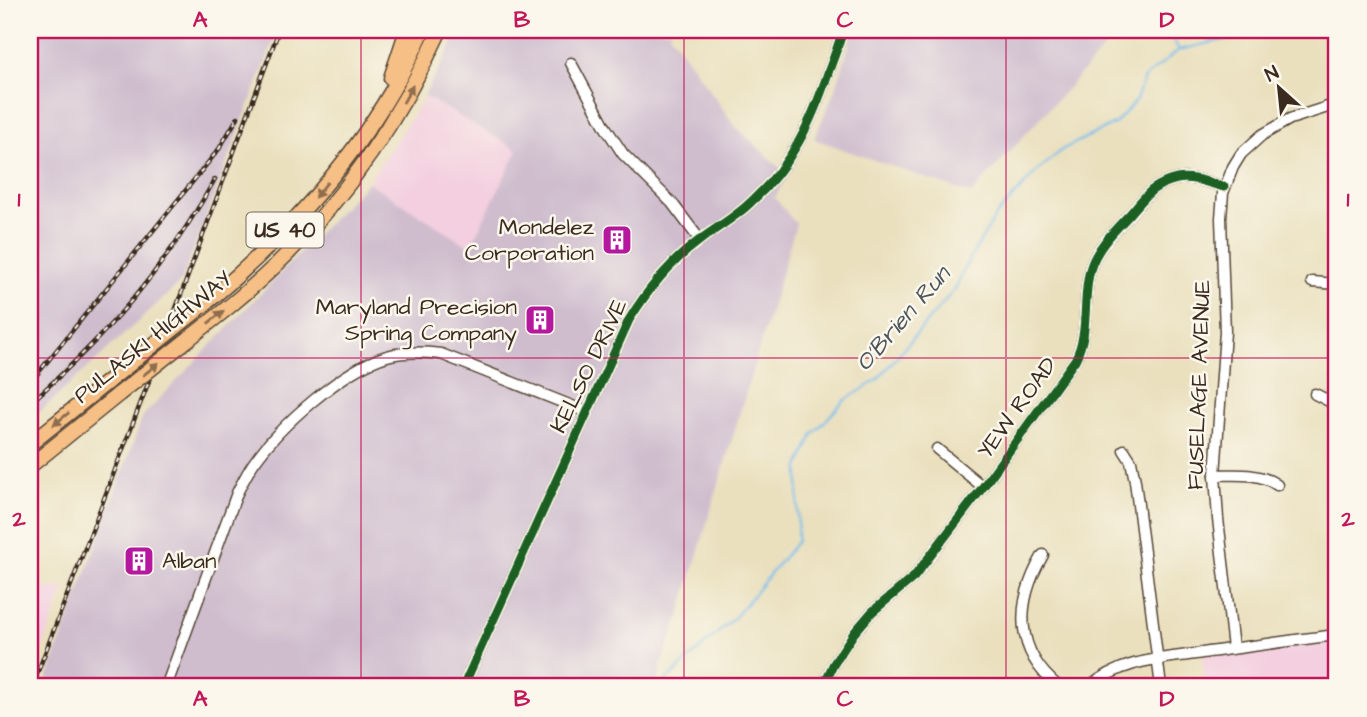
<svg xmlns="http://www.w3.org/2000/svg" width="1367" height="717" viewBox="0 0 1367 717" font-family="'Architects Daughter',sans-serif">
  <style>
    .built { fill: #f3cfdf }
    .industrial { fill: #cfbdce }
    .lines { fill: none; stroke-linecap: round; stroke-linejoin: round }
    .stream { stroke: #75bcec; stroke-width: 2 }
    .minor-casing { stroke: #554536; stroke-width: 13 }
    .highway-casing { stroke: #554536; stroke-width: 17 }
    .minor { stroke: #fff; stroke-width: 10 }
    .highway { stroke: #f5bf86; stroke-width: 14 }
    .rail-casing { stroke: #3b2a1e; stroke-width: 4.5 }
    .rail { stroke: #fbf7ec; stroke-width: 2; stroke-dasharray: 5; stroke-linecap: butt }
    .highway-bridge-casing { stroke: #554536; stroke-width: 17; stroke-linecap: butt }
    .highway-bridge { stroke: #f5bf86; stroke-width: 14 }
    .cycleway-casing { stroke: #fbf7ec; stroke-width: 13 }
    .cycleway { stroke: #1b5e20; stroke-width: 9 }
    .oneway { fill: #8f6d4d }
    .grid { fill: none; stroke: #c2185b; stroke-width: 2; stroke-opacity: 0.55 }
    .labels { text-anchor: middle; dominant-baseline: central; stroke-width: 5; stroke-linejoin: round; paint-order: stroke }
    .shield { fill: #fbf7ec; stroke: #75685c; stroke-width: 2 }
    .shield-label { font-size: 21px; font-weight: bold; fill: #3b2a1e }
    .poi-label { font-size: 23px; fill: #3b2a1e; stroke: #fbf7ec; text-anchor: end }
    .street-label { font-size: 23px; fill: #3b2a1e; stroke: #fbf7ec }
    .water-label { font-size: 24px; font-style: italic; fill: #4c565c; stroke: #fbf7ec }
    .neatline { fill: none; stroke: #c2185b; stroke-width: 2.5 }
    .grid-label { font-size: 23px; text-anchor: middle; font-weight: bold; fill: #c2185b }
  </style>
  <rect width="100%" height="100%" fill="#fbf7ec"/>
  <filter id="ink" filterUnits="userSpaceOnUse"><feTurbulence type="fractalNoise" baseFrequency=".0143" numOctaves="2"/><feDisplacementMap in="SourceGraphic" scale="14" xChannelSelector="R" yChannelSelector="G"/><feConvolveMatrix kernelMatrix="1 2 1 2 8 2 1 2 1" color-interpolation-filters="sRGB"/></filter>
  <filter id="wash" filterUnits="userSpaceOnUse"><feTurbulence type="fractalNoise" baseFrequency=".00686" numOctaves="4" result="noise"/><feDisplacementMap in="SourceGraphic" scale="28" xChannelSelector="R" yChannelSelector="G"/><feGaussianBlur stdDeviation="1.57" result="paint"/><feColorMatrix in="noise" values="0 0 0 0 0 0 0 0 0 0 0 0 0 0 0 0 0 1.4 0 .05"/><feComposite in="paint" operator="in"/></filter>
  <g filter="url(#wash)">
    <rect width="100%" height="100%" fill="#eae0be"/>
    <!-- built -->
    <g class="built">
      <polygon points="425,97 519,150 470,248 368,182"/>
      <polygon points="65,587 30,683 30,590"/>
      <polygon points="1337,635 1337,687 1205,687 1202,653"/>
    </g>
    <!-- industrial -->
    <g class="industrial">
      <polygon points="30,30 278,30 181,282 30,421"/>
      <polygon points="460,30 672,30 669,33 735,126 787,175 775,198 796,224 680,614 663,660 656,687 44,687 143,416 368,182 470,247 518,150 424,96"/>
      <polygon points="854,30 1112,30 1108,44 971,194 814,139 837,85"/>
    </g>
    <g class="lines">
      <!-- stream -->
      <g class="stream">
        <polyline points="1179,50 1245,35 1284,33 1291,30"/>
        <polyline points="659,687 736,616 797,541 799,467 813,434 844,401 877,380 956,288 965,267 995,217 1035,173 1063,149 1116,123 1136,100 1144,78 1179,50 1168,30"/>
      </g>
    </g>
  </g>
  <g filter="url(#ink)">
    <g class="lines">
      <!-- minor casing -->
      <g class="minor-casing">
        <g id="minor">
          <polyline points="826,30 842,34"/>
          <polyline points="571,63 606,128 623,154 672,203 700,240"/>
          <polyline points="1312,282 1337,284"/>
          <polyline points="1315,394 1337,405"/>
          <polyline points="937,449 983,487"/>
          <polyline points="1124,450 1131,461 1135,481 1161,687"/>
          <path d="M1215,475C1236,475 1259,472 1277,485"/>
          <path d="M1043,555C1015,603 1014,651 1059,687"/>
          <polyline points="1233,648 1218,519 1215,475 1225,332 1221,218 1223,193 1233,167 1241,154 1262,135 1290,119 1337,104"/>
          <path d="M166,687L237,493C242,483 247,473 253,464C279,426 343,369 387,356C405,351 423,352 441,354L587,412"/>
          <path d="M463,687L629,320C648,289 670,262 700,240C717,227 736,217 751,202C792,165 812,121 829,70C834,57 839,44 843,30"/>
          <path d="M823,687L833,665L854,633L872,612L914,577L983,487L1075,360C1090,332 1082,300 1090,270C1096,248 1115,230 1130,214C1137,206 1144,197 1152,190C1159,185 1168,181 1177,179C1192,176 1210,183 1224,187"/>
          <path d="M1089,687C1126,658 1158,660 1202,653C1247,647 1292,640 1337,635"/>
        </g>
      </g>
      <!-- highway casing -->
      <g class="highway-casing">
        <g id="highway">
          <polyline points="391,78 407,30"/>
          <path d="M195,312C289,235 374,142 423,30"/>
          <path d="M182,344C214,319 246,294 276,265C346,198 400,118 440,30"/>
          <polyline points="30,444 131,363"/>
          <polyline points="30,466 119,394"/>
        </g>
      </g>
      <!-- minor -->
      <use href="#minor" class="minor"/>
      <!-- highway -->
      <use href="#highway" class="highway"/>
      <!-- rail casing -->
      <g class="rail-casing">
        <g id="rail">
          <polyline points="30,383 219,149 238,117"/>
          <path d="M30,403C107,335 165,269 215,179"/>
          <polyline points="32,687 149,381 279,30"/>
        </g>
      </g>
      <!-- rail -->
      <use href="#rail" class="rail"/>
      <!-- highway-bridge casing -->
      <g class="highway-bridge-casing">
        <g id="highway-bridge">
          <polyline points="131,363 195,312"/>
          <polyline points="119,394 182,344"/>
        </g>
      </g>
      <!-- highway-bridge -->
      <use href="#highway-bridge" class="highway-bridge"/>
      <!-- cycleway casing -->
      <g class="cycleway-casing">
        <g id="cycleway">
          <path d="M463,687L629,320C648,289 670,262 700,240C717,227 736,217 751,202C792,165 812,121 829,70C834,57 839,44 843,30"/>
          <path d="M823,687L833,665L854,633L872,612L914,577L983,487L1075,360C1090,332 1082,300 1090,270C1096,248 1115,230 1130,214C1137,206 1144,197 1152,190C1159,185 1168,181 1177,179C1192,176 1210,183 1224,187"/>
        </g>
      </g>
      <!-- cycleway -->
      <use href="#cycleway" class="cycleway"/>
    </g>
    <!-- one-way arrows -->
    <defs><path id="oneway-solid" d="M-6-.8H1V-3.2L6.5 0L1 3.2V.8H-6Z" transform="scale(1.75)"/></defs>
    <g class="oneway">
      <use href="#oneway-solid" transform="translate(408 94) rotate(-61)"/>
      <use href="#oneway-solid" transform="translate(321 190) rotate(129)"/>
      <use href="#oneway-solid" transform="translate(216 317) rotate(-39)"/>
      <use href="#oneway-solid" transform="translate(151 369) rotate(-39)"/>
      <use href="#oneway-solid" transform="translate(61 419) rotate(141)"/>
    </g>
  </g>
  <!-- grid -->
  <path class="grid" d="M361,30V687M684,30V687M1006,30V687M30,358H1337"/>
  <!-- icons -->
  <defs>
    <g id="building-square" transform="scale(1.575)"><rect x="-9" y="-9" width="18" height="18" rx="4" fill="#b5179e" stroke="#fbf7ec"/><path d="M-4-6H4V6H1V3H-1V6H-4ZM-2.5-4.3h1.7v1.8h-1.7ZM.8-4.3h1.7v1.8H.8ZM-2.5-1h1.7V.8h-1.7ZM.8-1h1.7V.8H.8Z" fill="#fff"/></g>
  </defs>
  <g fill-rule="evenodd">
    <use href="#building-square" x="617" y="240"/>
    <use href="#building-square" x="540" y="320"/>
    <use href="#building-square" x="139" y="561"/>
  </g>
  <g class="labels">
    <!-- shield labels -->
    <rect class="shield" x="246.5" y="212.5" width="77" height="35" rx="5"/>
    <g class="shield-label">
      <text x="285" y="230">US 40</text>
    </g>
    <!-- poi labels -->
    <g class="poi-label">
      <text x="594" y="227">Mondelez<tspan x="594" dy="26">Corporation</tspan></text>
      <text x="517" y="307">Maryland Precision<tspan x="517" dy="26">Spring Company</tspan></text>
      <text x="162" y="561" text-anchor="start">Alban</text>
    </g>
    <!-- street labels -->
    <g class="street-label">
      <text transform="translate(153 337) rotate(-39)">PULASKI HIGHWAY</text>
      <text transform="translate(589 366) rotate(-64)">KELSO DRIVE</text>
      <text transform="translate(1199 385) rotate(-88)">FUSELAGE AVENUE</text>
      <text transform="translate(1017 408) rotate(-54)">YEW ROAD</text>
    </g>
    <!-- water labels -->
    <g class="water-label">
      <text transform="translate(903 319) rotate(-49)">O'Brien Run</text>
    </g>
  </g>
  <!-- margin -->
  <rect width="1367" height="717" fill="none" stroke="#fbf7ec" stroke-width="77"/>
  <!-- north arrow -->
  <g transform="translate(1279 88) rotate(333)" stroke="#fbf7ec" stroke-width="5" paint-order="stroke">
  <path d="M0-5L12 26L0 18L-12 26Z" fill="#3b2a1e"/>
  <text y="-10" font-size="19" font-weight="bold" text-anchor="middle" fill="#3b2a1e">N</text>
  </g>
  <rect x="38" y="38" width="1290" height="640" class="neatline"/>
  <g class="grid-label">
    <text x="200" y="27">A</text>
    <text x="522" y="27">B</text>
    <text x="845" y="27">C</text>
    <text x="1167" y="27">D</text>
    <text x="19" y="206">1</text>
    <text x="1348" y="206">1</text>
    <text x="19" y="526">2</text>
    <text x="1348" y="526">2</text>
    <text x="200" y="706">A</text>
    <text x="522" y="706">B</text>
    <text x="845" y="706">C</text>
    <text x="1167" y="706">D</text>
  </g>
</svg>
